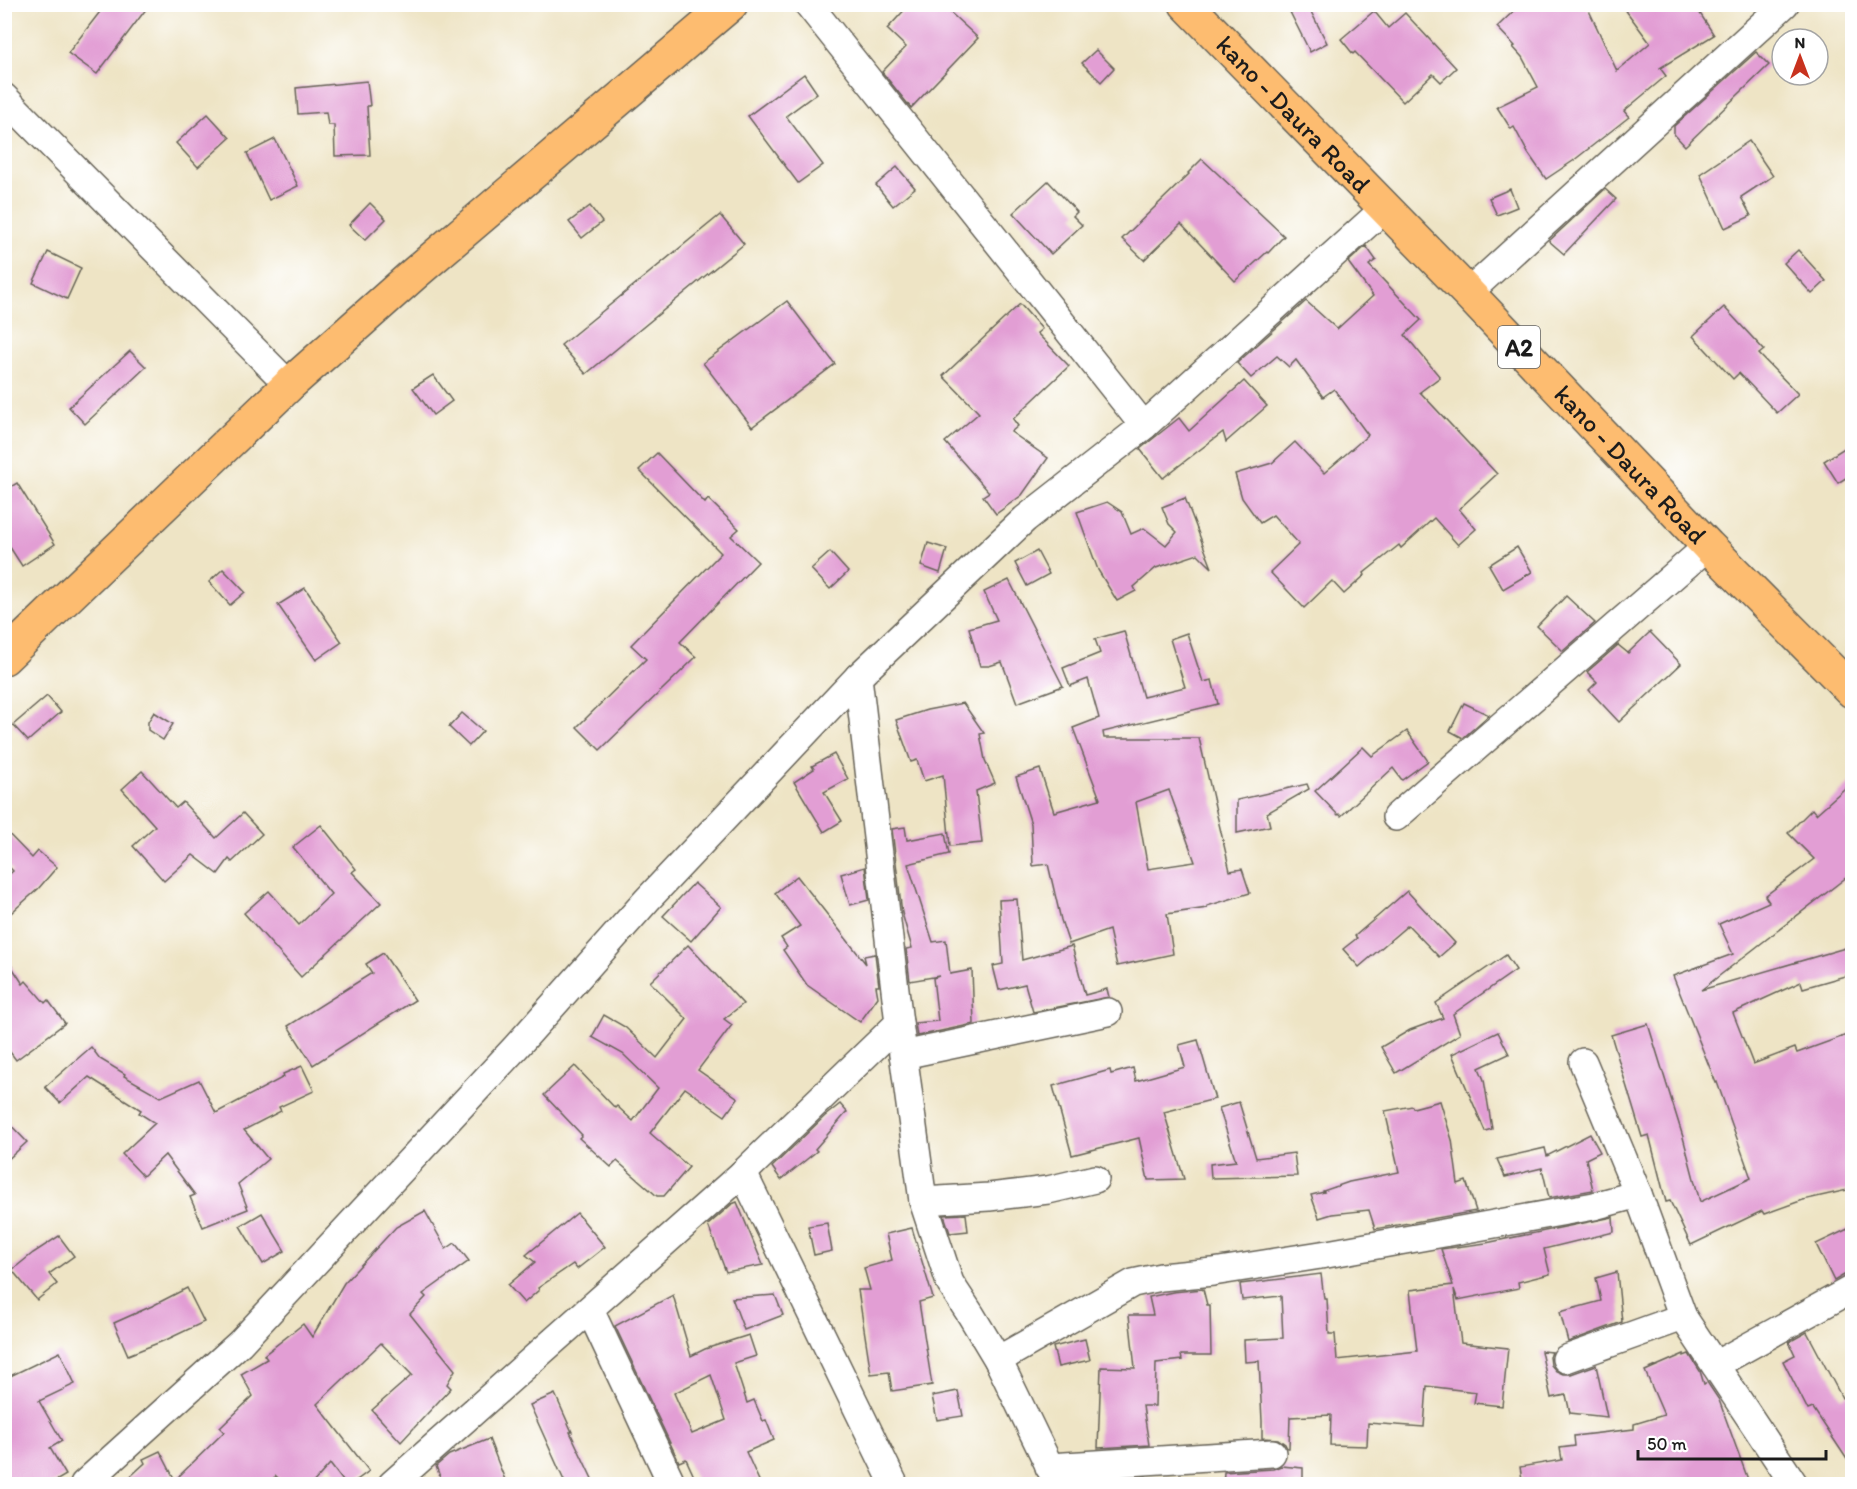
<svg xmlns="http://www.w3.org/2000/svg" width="1857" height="1489" viewBox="0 0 1857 1489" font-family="Itim,sans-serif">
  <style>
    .building { fill: #e29ed4; fill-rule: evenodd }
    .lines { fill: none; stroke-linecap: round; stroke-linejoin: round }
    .street-casing { stroke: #666257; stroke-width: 30 }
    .primary-casing { stroke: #666257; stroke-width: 36 }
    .highway-casing { stroke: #666257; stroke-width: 36 }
    .street { stroke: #fff; stroke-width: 27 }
    .primary { stroke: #fdbc70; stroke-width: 33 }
    .highway { stroke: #fdbc70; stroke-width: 33 }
    .labels { text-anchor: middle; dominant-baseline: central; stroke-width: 4.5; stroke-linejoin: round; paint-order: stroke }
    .shield { fill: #fff; stroke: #606060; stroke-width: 1.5 }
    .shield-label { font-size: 24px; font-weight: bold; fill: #1c1c1c }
    .street-label { font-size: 26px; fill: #1c1c1c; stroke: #fff }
  </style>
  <rect width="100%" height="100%" fill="#fff"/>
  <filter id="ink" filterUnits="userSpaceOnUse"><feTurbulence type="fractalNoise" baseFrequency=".0167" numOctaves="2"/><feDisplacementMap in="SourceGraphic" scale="12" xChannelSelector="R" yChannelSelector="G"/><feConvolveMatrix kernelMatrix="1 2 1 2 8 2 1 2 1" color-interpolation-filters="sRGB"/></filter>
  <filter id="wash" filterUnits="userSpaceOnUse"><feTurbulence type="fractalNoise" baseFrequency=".008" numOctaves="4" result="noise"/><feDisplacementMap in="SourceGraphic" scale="24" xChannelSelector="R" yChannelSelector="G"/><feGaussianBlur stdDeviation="1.35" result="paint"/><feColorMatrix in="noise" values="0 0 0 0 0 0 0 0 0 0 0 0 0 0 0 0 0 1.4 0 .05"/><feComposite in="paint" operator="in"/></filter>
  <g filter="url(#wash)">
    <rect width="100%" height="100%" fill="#eee4c5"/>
    <g id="blocks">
      <!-- building -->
      <g class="building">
        <polygon points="106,4 150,4 97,74 68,53"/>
        <polygon points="910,4 941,4 978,38 911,108 882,72 906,47 887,29"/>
        <polygon points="1286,4 1307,4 1327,43 1310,52"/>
        <polygon points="1521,4 1586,4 1617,71 1650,43 1621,4 1694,4 1714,35 1660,68 1666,76 1624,111 1629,117 1573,161 1546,179 1528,153 1514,127 1511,129 1497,107 1538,87 1522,57 1513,47 1515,46 1497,27"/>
        <polygon points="1374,11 1388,28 1405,13 1456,68 1441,82 1433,74 1403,102 1355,52 1353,54 1341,39"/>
        <polygon points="1096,50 1114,68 1101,82 1082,63"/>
        <polygon points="1756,52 1769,65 1685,146 1674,134 1674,126"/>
        <polygon points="804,74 817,93 786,116 823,165 798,183 748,116"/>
        <polygon points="367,81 370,106 367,106 370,155 335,156 334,125 328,125 326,112 298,114 296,88"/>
        <polygon points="208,114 230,138 198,167 176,143"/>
        <polygon points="275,139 298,186 269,200 247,153"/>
        <polygon points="1749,141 1773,176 1741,197 1751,216 1725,228 1700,174"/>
        <polygon points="1202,159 1284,236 1268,253 1267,252 1235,281 1181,224 1144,260 1122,239 1189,174 1188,173"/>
        <polygon points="897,167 915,188 893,206 876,185"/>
        <polygon points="1048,181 1077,212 1073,216 1082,225 1051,254 1013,213"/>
        <polygon points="1510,189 1517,207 1497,215 1489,198"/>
        <polygon points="1605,189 1616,199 1564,254 1549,241"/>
        <polygon points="370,203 386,219 365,240 349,225"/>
        <polygon points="590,206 602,222 582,238 569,222"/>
        <polygon points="720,215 744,244 586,374 561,345"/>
        <polygon points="1366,246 1376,260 1369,265 1421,320 1405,335 1440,377 1420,392 1497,474 1459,509 1476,529 1458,545 1434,518 1401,548 1399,545 1364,573 1365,575 1344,594 1332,581 1304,608 1270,572 1299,544 1273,515 1260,523 1242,498 1235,474 1272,463 1295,442 1324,473 1368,435 1334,389 1323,397 1296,360 1289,367 1277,356 1251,378 1237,363 1306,301 1337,329 1373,296 1348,262"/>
        <polygon points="1798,250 1826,281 1812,294 1784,263"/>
        <polygon points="48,252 81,268 67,299 33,283"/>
        <polygon points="787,301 835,364 752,427 703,363"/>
        <polygon points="1020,304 1042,329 1037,333 1069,366 1013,419 1018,426 1011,432 1048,458 1022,495 996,514 983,496 989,492 945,442 979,413 943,376"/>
        <polygon points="1724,307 1764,350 1759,354 1798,394 1777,413 1739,373 1733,379 1693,336"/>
        <polygon points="130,351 146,367 85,424 69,407"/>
        <polygon points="433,375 452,401 433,415 413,388"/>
        <polygon points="1244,381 1267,406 1226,442 1223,432 1163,478 1140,449 1179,418 1189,431"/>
        <polygon points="1852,443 1852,474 1838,483 1824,461"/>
        <polygon points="657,453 705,503 708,499 739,529 731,536 758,562 680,642 696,657 600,750 577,727 646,659 631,645 721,553 639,470"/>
        <polygon points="17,483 55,544 22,566 4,538 4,491"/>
        <polygon points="1185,498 1212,568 1198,554 1156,568 1134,587 1136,591 1117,601 1098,570 1077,512 1107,502 1122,512 1131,534 1144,528 1166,545 1177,532 1169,524 1162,507"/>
        <polygon points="928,543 947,549 940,573 921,566"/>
        <polygon points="1517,547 1532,572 1503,589 1489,565"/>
        <polygon points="1037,551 1049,574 1027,586 1015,563"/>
        <polygon points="830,552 848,572 830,589 811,569"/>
        <polygon points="223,569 245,592 230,605 209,582"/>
        <polygon points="1009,580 1063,686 1017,703 1002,662 989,666 980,666 969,628 997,620 984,592"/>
        <polygon points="305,588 342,642 316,660 278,605"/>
        <polygon points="1566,596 1595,623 1563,651 1537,626"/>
        <path d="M1124,631L1143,697L1185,687L1170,639L1187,633L1203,682L1212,680L1218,704L1103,732L1104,738H1199L1230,871L1242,869L1250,893L1207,906V908L1167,914L1173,954L1117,966L1109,930L1069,944L1061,920L1048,864L1033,866L1031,824L1016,777L1040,769L1054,812L1100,799L1073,728L1099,718L1088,679L1070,686L1063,668L1100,653L1095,639ZM1169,790L1195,862L1148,869L1136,802Z"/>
        <polygon points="1650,632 1681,664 1619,722 1589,690 1597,682 1587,672 1618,645 1628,653"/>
        <polygon points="47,696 61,712 28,741 13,725"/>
        <polygon points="963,703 984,733 980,734 985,760 995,783 976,791 982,843 950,846 943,775 924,781 917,760 911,762 896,720 927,710"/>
        <polygon points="1464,703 1489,715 1463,738 1450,731"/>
        <polygon points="154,712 173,724 163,740 148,730 148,722"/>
        <polygon points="462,713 483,731 469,746 449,727"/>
        <polygon points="1407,731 1428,761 1402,780 1393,768 1341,816 1339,814 1338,815 1315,791 1363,747 1372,756"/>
        <polygon points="834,754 848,779 824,792 842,821 824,832 794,782 814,769 812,766"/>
        <polygon points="142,771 176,808 183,802 216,838 243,813 262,834 232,862 229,859 218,874 193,855 164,881 133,846 155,826 122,789"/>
        <polygon points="1852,782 1852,873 1701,990 1852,946 1852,974 1803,988 1801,982 1733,1013 1753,1064 1795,1048 1797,1053 1852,1033 1852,1189 1803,1200 1764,1214 1762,1211 1691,1245 1670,1201 1666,1202 1649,1135 1642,1137 1611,1035 1648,1024 1683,1137 1700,1202 1751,1178 1717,1082 1716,1083 1673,976 1733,954 1719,924 1769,902 1765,896 1814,859 1788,833 1812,809 1816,814"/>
        <polygon points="1307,784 1309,789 1267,813 1270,826 1237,833 1237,800"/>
        <polygon points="321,825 356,869 352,872 381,903 301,977 244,913 269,891 299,925 331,894 293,847"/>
        <polygon points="905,827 907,840 945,833 949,854 908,864 933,942 946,940 950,974 972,970 974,1024 917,1036 915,1023 938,1021 933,978 939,976 910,981 906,949 912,948 902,913 892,829"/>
        <polygon points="4,829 32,858 38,851 57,867 38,889 4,919 4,879 13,871 4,862"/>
        <polygon points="865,867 869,900 850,905 841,874"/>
        <polygon points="797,876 866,964 864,956 875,954 879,986 876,986 878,997 860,1022 807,985 783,950 787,947 781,938 800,926 775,893"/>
        <polygon points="694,883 721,907 691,941 663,916"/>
        <polygon points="1407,891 1455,943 1439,957 1408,925 1359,967 1343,949 1357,938 1355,936"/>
        <polygon points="1017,899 1022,960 1072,946 1085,995 1107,989 1109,997 1033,1012 1025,984 999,990 993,966 1003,964 999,900"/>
        <polygon points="688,945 743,1004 724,1019 732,1025 698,1070 738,1098 725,1116 685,1088 650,1133 689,1167 664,1196 657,1196 617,1161 611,1167 579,1138 582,1135 544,1095 575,1066 615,1108 617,1106 633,1121 658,1088 623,1054 592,1037 604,1015 625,1027 657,1058 687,1019 650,982"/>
        <polygon points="383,953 415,1000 313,1065 288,1026 372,973 366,964"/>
        <polygon points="4,955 23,984 26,981 45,1003 48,1000 65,1023 16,1060 4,1044"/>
        <polygon points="1506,955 1516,970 1453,1014 1460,1034 1396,1073 1381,1047 1410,1030 1443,1018 1436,1003"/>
        <polygon points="1498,1032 1509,1054 1479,1068 1484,1080 1492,1129 1485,1131 1452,1054"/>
        <polygon points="1198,1040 1215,1099 1164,1112 1184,1179 1148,1180 1139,1138 1072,1155 1053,1086 1110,1070 1111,1074 1133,1068 1136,1081 1185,1067 1179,1045"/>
        <polygon points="91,1047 100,1059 125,1074 124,1076 161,1097 199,1080 216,1113 284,1077 283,1074 302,1066 314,1091 279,1107 281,1111 244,1130 268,1159 238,1184 248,1209 203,1227 190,1197 195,1195 165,1155 143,1176 122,1154 155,1123 139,1113 141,1110 89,1077 60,1103 45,1087"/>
        <polygon points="1440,1101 1452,1140 1458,1184 1466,1181 1476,1211 1375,1229 1369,1210 1332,1214 1319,1218 1311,1195 1324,1192 1323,1191 1349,1182 1399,1172 1385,1111 1412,1106 1413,1108"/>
        <polygon points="1239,1102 1256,1158 1294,1153 1297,1176 1211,1178 1210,1164 1236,1161 1219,1108"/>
        <polygon points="840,1104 847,1112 815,1149 817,1151 781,1180 772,1167 825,1116"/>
        <polygon points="4,1118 27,1142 4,1163"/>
        <polygon points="1590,1134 1600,1152 1586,1159 1593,1190 1549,1198 1542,1168 1505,1177 1497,1159 1545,1148 1547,1156"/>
        <polygon points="737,1202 763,1265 726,1272 708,1225 732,1204"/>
        <polygon points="425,1211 446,1249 455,1243 469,1261 423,1294 426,1297 410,1314 455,1370 447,1384 451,1388 401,1442 372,1410 412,1375 381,1343 317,1404 369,1471 350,1485 346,1485 330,1464 311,1485 286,1485 276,1476 268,1485 121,1485 145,1463 143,1459 160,1451 175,1480 224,1432 220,1428 253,1396 241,1374 267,1359 264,1355 303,1324 312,1337 344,1283 396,1227"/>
        <polygon points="262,1213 285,1251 263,1264 240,1226"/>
        <polygon points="577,1213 605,1247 577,1269 573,1264 538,1288 539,1290 524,1303 508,1285 535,1262 526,1255"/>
        <polygon points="966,1214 968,1231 950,1233 944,1215"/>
        <polygon points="1613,1217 1614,1232 1544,1249 1550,1274 1518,1282 1519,1288 1458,1300 1454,1289 1461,1343 1508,1348 1502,1406 1474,1403 1476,1392 1427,1386 1424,1427 1368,1423 1367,1446 1330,1445 1331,1415 1290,1417 1289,1448 1287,1448 1285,1444 1278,1439 1262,1438 1262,1421 1259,1361 1245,1362 1244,1340 1283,1338 1281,1296 1242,1300 1240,1284 1321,1274 1324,1299 1327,1299 1329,1334 1335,1334 1337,1360 1417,1351 1410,1290 1453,1285 1441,1249 1486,1243"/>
        <polygon points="827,1223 832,1251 814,1255 808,1226"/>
        <polygon points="1852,1227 1852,1273 1844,1275 1834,1281 1816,1244"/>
        <polygon points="912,1228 933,1298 919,1302 932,1385 892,1391 889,1372 871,1374 858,1290 870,1290 864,1268 892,1260 886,1234"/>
        <polygon points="59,1236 74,1256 49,1274 57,1284 37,1300 12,1270 33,1253"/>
        <polygon points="1617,1272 1622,1322 1568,1342 1560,1312 1601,1301 1596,1278"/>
        <polygon points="187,1288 204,1322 168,1339 128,1355 114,1323 152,1306"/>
        <polygon points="1203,1289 1207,1305 1210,1305 1211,1355 1181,1355 1182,1360 1156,1363 1155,1406 1143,1406 1149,1445 1098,1448 1101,1367 1135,1368 1129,1315 1153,1315 1149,1297 1173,1292"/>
        <path d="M673,1295L691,1356L705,1349L749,1335L756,1356L734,1363L747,1403L754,1400L763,1421L766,1420L774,1440L746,1452L761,1485H698L686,1459L679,1462L615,1326ZM711,1375L726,1420L692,1434L674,1393Z"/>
        <polygon points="775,1295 783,1315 744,1330 732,1298"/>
        <polygon points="1807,1332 1842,1398 1852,1391 1852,1467 1813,1408 1808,1410 1783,1361 1795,1355 1789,1342"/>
        <polygon points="1085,1339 1090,1360 1058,1367 1053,1347"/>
        <polygon points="1541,1351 1552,1352 1550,1357 1551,1365 1556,1371 1563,1374 1571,1374 1596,1365 1607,1417 1570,1413 1566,1395 1551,1398"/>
        <polygon points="60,1352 75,1384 39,1401 62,1441 50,1448 66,1475 49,1485 4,1485 4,1379"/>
        <polygon points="1684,1354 1684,1356 1689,1354 1700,1371 1704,1384 1707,1382 1719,1400 1750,1485 1523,1485 1520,1467 1562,1460 1560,1448 1575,1446 1574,1436 1634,1429 1634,1424 1664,1415 1645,1371"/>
        <polygon points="958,1391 963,1416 937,1420 932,1396"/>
        <polygon points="555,1394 572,1432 570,1432 595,1485 566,1485 530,1405"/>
        <polygon points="489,1439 507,1485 443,1485 436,1466 449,1455"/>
        <polygon points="1281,1466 1303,1468 1303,1485 1223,1485 1224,1472 1273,1469"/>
        <polygon points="1146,1477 1146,1485 1118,1485 1119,1478"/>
      </g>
    </g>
  </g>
  <g filter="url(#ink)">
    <use href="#blocks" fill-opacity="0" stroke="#666257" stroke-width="1.5"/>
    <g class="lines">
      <!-- street casing -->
      <g class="street-casing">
        <g id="street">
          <polyline points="808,4 1144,426"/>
          <polyline points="4,97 289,385"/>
          <polyline points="1468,293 1785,4"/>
          <polyline points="858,677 899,1023 923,1201 950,1283 971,1315 998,1360 1058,1484"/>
          <polyline points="1396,817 1708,546"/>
          <polyline points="903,1055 1108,1012"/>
          <polyline points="1583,1062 1638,1194 1683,1317 1794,1484"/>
          <polyline points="743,1173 894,1484"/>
          <polyline points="923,1201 989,1197 1048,1190 1095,1179"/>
          <polyline points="590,1310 672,1484"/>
          <polyline points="1566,1359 1683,1317"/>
          <polyline points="998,1360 1133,1283 1161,1277 1213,1272 1327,1254 1594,1206 1638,1194"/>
          <polyline points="1715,1365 1852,1289"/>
          <polyline points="1049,1467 1272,1453"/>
          <polyline points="84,1484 240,1343 516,1047 647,900 858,677 1025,519 1144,426 1385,208"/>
          <polyline points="392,1484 743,1173 899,1023"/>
        </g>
      </g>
      <!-- primary casing -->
      <g class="primary-casing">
        <polyline id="primary" points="4,658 289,385 414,274 731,4"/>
      </g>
      <!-- highway casing -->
      <g class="highway-casing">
        <g id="highway">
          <path id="s1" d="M1186,4L1468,293L1708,546L1852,691"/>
        </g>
      </g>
      <!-- street -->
      <use href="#street" class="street"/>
      <!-- primary -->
      <use href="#primary" class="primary"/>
      <!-- highway -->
      <use href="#highway" class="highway"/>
    </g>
  </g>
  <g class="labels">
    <!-- shield labels -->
    <rect class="shield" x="1498" y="326" width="42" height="42" rx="4.5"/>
    <g class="shield-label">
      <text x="1519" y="347">A2</text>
    </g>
    <!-- street labels -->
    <g class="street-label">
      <text stroke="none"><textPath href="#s1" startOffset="154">kano - Daura Road</textPath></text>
      <text stroke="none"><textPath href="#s1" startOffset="640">kano - Daura Road</textPath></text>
    </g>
  </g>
  <!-- margin -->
  <rect width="1857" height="1489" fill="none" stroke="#fff" stroke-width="24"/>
  <!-- north arrow -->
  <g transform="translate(1800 57)"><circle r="28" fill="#ffffff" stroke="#a4a4a4" stroke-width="1.5"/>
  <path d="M0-4.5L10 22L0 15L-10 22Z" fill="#c8321e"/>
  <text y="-9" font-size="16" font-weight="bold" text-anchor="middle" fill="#1c1c1c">N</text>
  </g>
  <!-- scale -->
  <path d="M1638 1450v9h188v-9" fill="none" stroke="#1c1c1c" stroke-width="3"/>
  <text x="1647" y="1450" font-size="18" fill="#1c1c1c" stroke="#ffffff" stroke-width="4.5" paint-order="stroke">50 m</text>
</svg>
